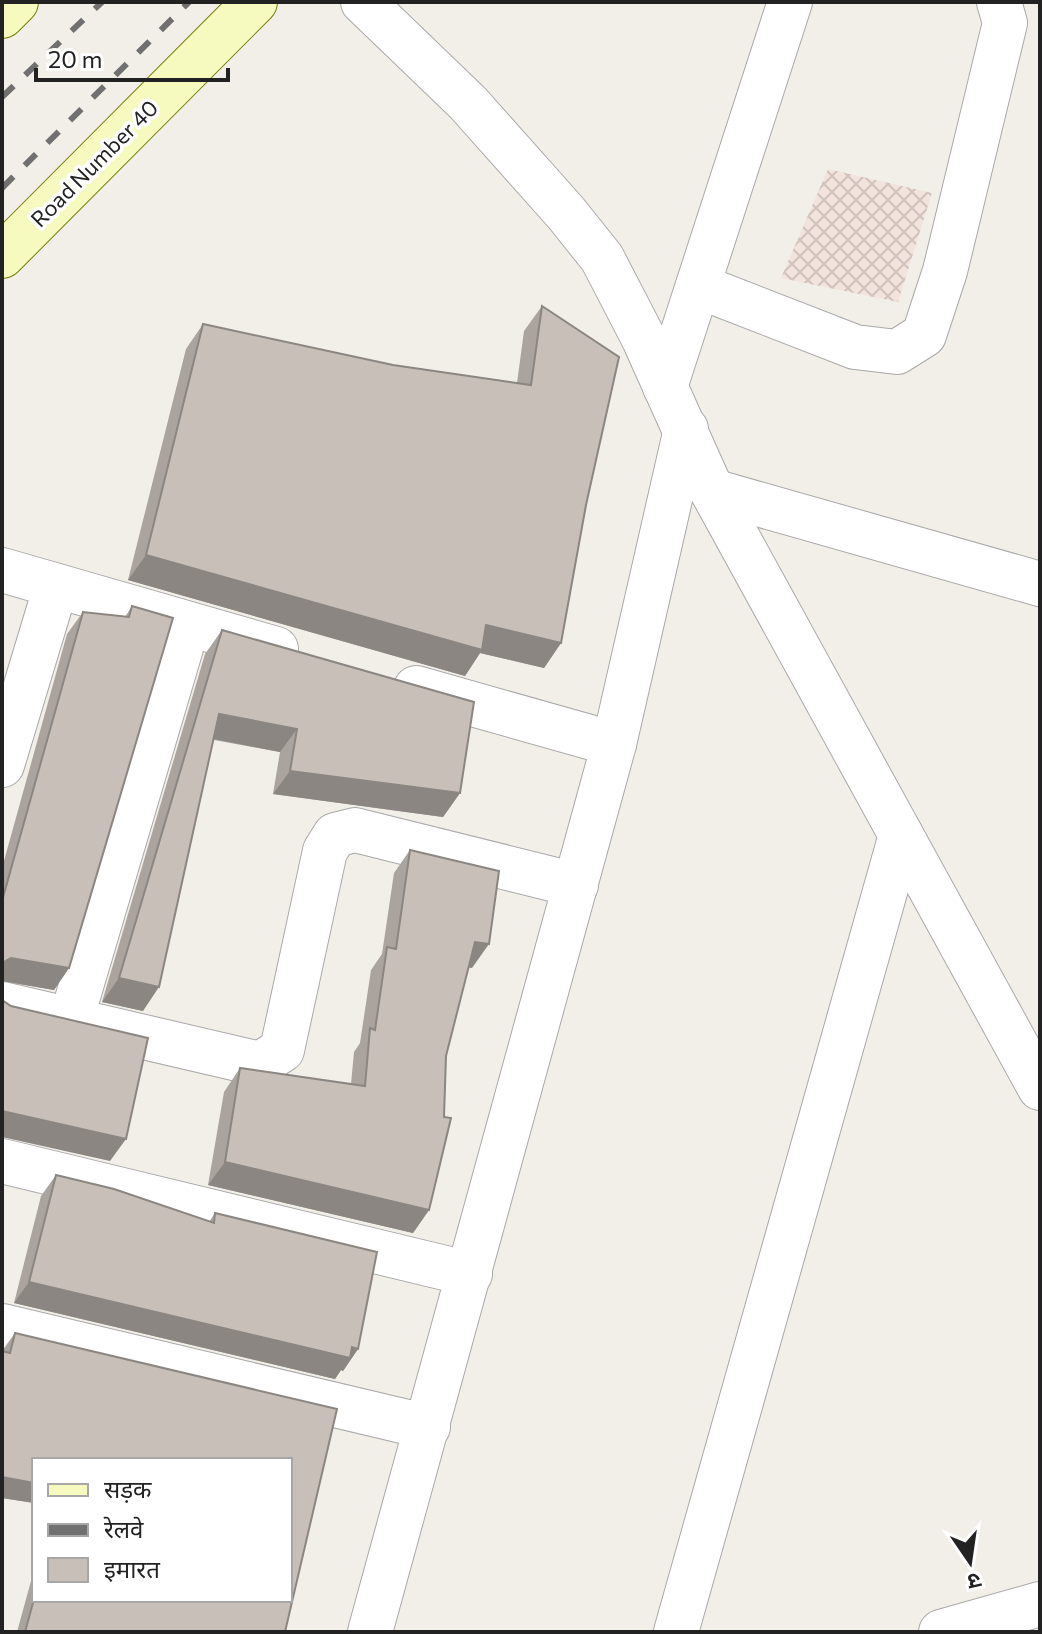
<svg xmlns="http://www.w3.org/2000/svg" width="1042" height="1634" viewBox="0 0 1042 1634" font-family="Commissioner,'Noto Sans Devanagari',sans-serif">
  <style>
    .military { fill: url(#military-cross-hatch) }
    .lines { fill: none; stroke-linecap: round; stroke-linejoin: round }
    .minor-casing { stroke: #a9a9a9; stroke-width: 46 }
    .secondary-casing { stroke: #707d05; stroke-width: 46 }
    .minor { stroke: #fff; stroke-width: 44 }
    .secondary { stroke: #f7fabf; stroke-width: 44 }
    .rail { stroke: #707070; stroke-width: 6; stroke-dasharray: 16 16; stroke-linecap: butt }
    .wall { fill: #aba49e }
    .shaded-wall { fill: #8b8681 }
    .building { fill: #c7bfb8; stroke: #8b8681; stroke-width: 2 }
    .labels { text-anchor: middle; dominant-baseline: central; stroke-width: 7; stroke-linejoin: round; paint-order: stroke }
    .street-label { font-size: 22px; fill: #222; stroke: #fff }
  </style>
  <defs>
    <pattern id="military-cross-hatch" width="8" height="8" patternUnits="userSpaceOnUse" patternTransform="scale(2)"><rect width="8" height="8" fill="#f3e3dd"/><path d="M0 0l8 8M0 8l8-8" fill="none" stroke="#d0c2bd"/></pattern>
  </defs>
  <rect width="100%" height="100%" fill="#f2efe9"/>
  <!-- military -->
  <polygon class="military" points="828,169 932,193 898,302 781,278"/>
  <g class="lines">
    <!-- minor casing -->
    <g class="minor-casing">
      <g id="minor">
        <polyline points="363,2 468,103 566,213 602,258 644,339 712,491 1040,1088"/>
        <polyline points="698,286 855,347 897,352 924,335 945,271 1005,23 999,2"/>
        <polyline points="665,387 790,2"/>
        <polyline points="712,491 1040,584"/>
        <polyline points="2,570 276,649"/>
        <polyline points="416,688 614,744"/>
        <polyline points="2,765 56,586"/>
        <polyline points="2,1004 260,1064 282,1050 325,851 335,835 355,830 576,885"/>
        <polyline points="71,1020 188,624"/>
        <polyline points="2,1161 470,1274"/>
        <polyline points="2,1326 428,1427"/>
        <polyline points="370,1632 614,744 686,429"/>
        <polyline points="676,1632 901,835"/>
        <polyline points="941,1632 1040,1604"/>
      </g>
    </g>
    <!-- secondary casing -->
    <g class="secondary-casing">
      <g id="secondary">
        <polyline points="2,16 16,2"/>
        <polyline points="2,256 255,2"/>
      </g>
    </g>
    <!-- minor -->
    <use href="#minor" class="minor"/>
    <!-- secondary -->
    <use href="#secondary" class="secondary"/>
    <!-- rail -->
    <g class="rail">
      <polyline points="2,97 102,2"/>
      <polyline points="2,188 189,2"/>
    </g>
  </g>
  <!-- wall -->
  <g class="wall">
    <polygon points="542,306 586,505 561,643 544,668 480,653 465,676 128,580 186,349 203,324 393,365 517,383 524,331"/>
    <polygon points="132,606 69,968 54,990 2,981 2,868 67,634 83,612 125,617"/>
    <polygon points="222,630 460,793 443,817 273,794 280,752 214,740 143,1011 102,1002 205,654"/>
    <polygon points="410,850 472,968 469,967 446,1056 429,1210 413,1233 208,1185 224,1092 240,1068 351,1084 354,1052 360,1043 371,970 382,954 394,873"/>
    <polygon points="56,1175 209,1222 215,1213 358,1349 343,1371 341,1370 335,1379 14,1303 41,1196"/>
    <polygon points="15,1333 337,1409 285,1632 17,1632 34,1570 34,1600 290,1600 290,1460 34,1460 34,1503 2,1498 2,1351"/>
  </g>
  <!-- shaded-wall -->
  <g class="shaded-wall">
    <polygon points="146,555 486,625 561,643 544,668 480,653 465,676 128,580"/>
    <polygon points="219,714 297,729 280,752 203,737"/>
    <polygon points="290,771 460,793 443,817 273,794"/>
    <polygon points="475,942 489,944 472,968 459,966"/>
    <polygon points="11,958 69,968 54,990 2,981 2,963"/>
    <polygon points="119,978 159,987 143,1011 102,1002"/>
    <polygon points="2,1111 126,1139 110,1161 2,1137"/>
    <polygon points="225,1162 429,1210 413,1233 208,1185"/>
    <polygon points="29,1282 352,1347 358,1349 343,1371 341,1370 335,1379 14,1303"/>
    <polygon points="2,1477 34,1483 34,1503 2,1498"/>
  </g>
  <!-- building -->
  <g class="building">
    <polygon points="542,306 619,357 586,505 561,643 486,625 482,650 146,555 203,324 393,365 531,385"/>
    <polygon points="132,606 173,618 69,968 11,958 2,963 2,901 83,612 129,617"/>
    <polygon points="222,630 474,702 460,793 290,771 297,729 219,714 159,987 119,978"/>
    <polygon points="410,850 499,871 489,944 475,942 446,1056 444,1117 451,1118 429,1210 225,1162 240,1068 365,1086 370,1028 375,1030 387,947 396,949"/>
    <polygon points="2,1000 11,1006 148,1038 126,1139 2,1111"/>
    <polygon points="56,1175 114,1189 214,1223 215,1213 377,1252 358,1349 352,1347 350,1358 29,1282"/>
    <polygon points="15,1333 337,1409 285,1632 25,1632 34,1599 290,1600 290,1460 34,1460 34,1483 2,1477 2,1351 10,1353"/>
  </g>
  <g class="labels">
    <!-- street labels -->
    <g class="street-label">
      <text transform="translate(94 163) rotate(-45)">Road Number 40</text>
    </g>
  </g>
  <!-- border -->
  <rect width="1042" height="1634" fill="none" stroke="#222222" stroke-width="8"/>
  <!-- legend -->
  <rect x="32" y="1458" width="260" height="144" fill="#ffffff" stroke="#a7a7a7" stroke-width="2"/>
  <rect x="48" y="1484" width="40" height="12" fill="#f7fabf" stroke="#a7a7a7" stroke-width="2"/>
  <text x="104" y="1498" font-size="24" fill="#222222">सड़क</text>
  <rect x="48" y="1524" width="40" height="12" fill="#707070" stroke="#a7a7a7" stroke-width="2"/>
  <text x="104" y="1538" font-size="24" fill="#222222">रेलवे</text>
  <rect x="48" y="1558" width="40" height="24" fill="#c7bfb8" stroke="#a7a7a7" stroke-width="2"/>
  <text x="104" y="1578" font-size="24" fill="#222222">इमारत</text>
  <!-- north arrow -->
  <g transform="translate(970 1562) rotate(167)" stroke="#ffffff" stroke-width="6" paint-order="stroke">
  <path d="M0-6L14 30L0 20L-14 30Z" fill="#222222"/>
  <text y="-12" font-size="22" font-weight="bold" text-anchor="middle" fill="#222222">उ</text>
  </g>
  <!-- scale -->
  <path d="M36 68v12h192v-12" fill="none" stroke="#222222" stroke-width="4"/>
  <text x="48" y="68" font-size="24" fill="#222222" stroke="#ffffff" stroke-width="6" paint-order="stroke">20 m</text>
</svg>
